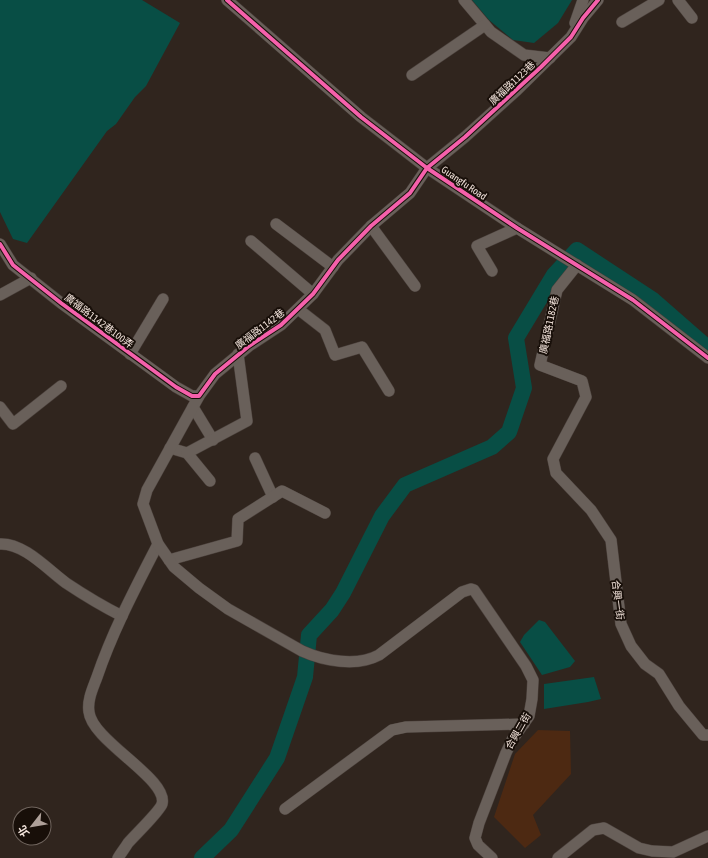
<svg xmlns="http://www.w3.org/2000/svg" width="708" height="858" viewBox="0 0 708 858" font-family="'Asap Condensed','Noto Sans TC',sans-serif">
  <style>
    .green { fill: #4d2912 }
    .water { fill: #084e45 }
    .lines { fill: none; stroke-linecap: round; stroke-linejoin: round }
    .river { stroke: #084e45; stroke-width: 16 }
    .minor-casing { stroke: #4b413c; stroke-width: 12 }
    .minor { stroke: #69605a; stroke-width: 11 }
    .cycleway-casing { stroke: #180f09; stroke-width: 6 }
    .cycleway { stroke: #f560ab; stroke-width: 4 }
    .labels { text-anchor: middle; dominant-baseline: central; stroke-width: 4; stroke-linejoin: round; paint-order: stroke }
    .street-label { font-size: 10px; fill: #f2e3db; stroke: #180f09 }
  </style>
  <rect width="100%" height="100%" fill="#30251e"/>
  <!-- green -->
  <polygon class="green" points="538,730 570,731 571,774 533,815 541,835 525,848 494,817 515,754"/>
  <!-- water -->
  <g class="water">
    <polygon points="0,0 142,0 180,23 146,86 135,97 116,124 107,131 27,243 13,239 0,212"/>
    <polygon points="472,0 572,0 558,23 534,43 513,40 489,20"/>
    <polygon points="539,620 545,622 575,661 570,667 542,675 520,642 524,635"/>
    <polygon points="594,677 601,699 588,702 544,709 544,684"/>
  </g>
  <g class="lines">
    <!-- river -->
    <polyline class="river" points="202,858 231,830 277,758 305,677 309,635 332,610 343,593 382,516 405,485 492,447 509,432 524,388 516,338 554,275 577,250 653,300 708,348"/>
    <!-- minor casing -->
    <g class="minor-casing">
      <g id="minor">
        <polyline points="227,0 361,117 427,168 517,228 633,300 708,358"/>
        <polyline points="464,0 491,32 524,55 550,58"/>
        <polyline points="678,0 692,18"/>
        <polyline points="622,22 659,0"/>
        <polyline points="575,23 583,0"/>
        <polyline points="412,75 485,25"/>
        <polyline points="276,224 333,267"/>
        <polyline points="371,226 415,286"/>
        <polyline points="251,241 313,294"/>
        <polyline points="0,244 13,265 61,303 176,387 192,396 199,396"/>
        <polyline points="577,265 557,290 540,365 582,381 586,397 553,459 556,473 591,510 611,540 621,624 631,646 645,664 659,674 679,706 703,735 708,735"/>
        <polyline points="492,271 477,246 517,228"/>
        <polyline points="0,295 31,278"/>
        <polyline points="298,309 325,330 335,355 362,347 389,391"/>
        <polyline points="130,354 163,299"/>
        <polyline points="0,407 13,424 61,386"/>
        <polyline points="193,407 213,440"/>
        <polyline points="170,448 187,453 210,481"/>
        <polyline points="187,453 247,421 238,354"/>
        <polyline points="255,458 273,497"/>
        <path d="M0,544C24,543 47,569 66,583C84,595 102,606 122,616"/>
        <polyline points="169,560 237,541 238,519 282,491 325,513"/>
        <polyline points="285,809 392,730 406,727 524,724"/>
        <path d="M118,858C121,853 125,848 128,843C135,835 160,811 162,804C169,779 92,741 89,712C87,700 93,688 97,677C113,630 136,587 158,544"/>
        <path d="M492,858L478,845L475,838L479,823L506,753L512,740L529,716L532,699L533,680L526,666L474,590L471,589L462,592L379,655C357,667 324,661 302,651L228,609L199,588L174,567L158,544L143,504L147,490L199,396L215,374L249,346L281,325L313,294L338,260L371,226L410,193L427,168L465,137L516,91L571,37L583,18L598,0"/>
        <polyline points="558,858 593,830 604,828 639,848 652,851 673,852 708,836"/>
      </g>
    </g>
    <!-- minor -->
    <use href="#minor" class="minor"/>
    <!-- cycleway casing -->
    <g class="cycleway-casing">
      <g id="cycleway">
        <polyline points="227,0 361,117 427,168 517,228 633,300 708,358"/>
        <polyline points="0,244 13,265 61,303 176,387 192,396 199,396 215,374 249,346 281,325 313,294 338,260 371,226 410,193 427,168 465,137 541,67 571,37 583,18 598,0"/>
      </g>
    </g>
    <!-- cycleway -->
    <use href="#cycleway" class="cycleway"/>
  </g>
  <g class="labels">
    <!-- street labels -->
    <g class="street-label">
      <text transform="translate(512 83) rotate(-43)">廣福路1123巷</text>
      <text transform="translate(464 183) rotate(34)">Guangfu Road</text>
      <text transform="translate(99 321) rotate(37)">廣福路1142巷100弄</text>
      <text transform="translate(549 325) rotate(-78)">廣福路1182巷</text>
      <text transform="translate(260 329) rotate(-37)">廣福路1142巷</text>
      <text transform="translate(618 600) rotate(83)">合興一街</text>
      <text transform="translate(518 731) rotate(-60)">合興二街</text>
    </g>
  </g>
  <!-- north arrow -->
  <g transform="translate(32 826) rotate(239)"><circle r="19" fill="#180f09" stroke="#6f645d"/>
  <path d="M0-3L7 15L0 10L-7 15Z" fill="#aea099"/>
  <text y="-6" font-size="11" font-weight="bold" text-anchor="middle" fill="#f2e3db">北</text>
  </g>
</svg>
